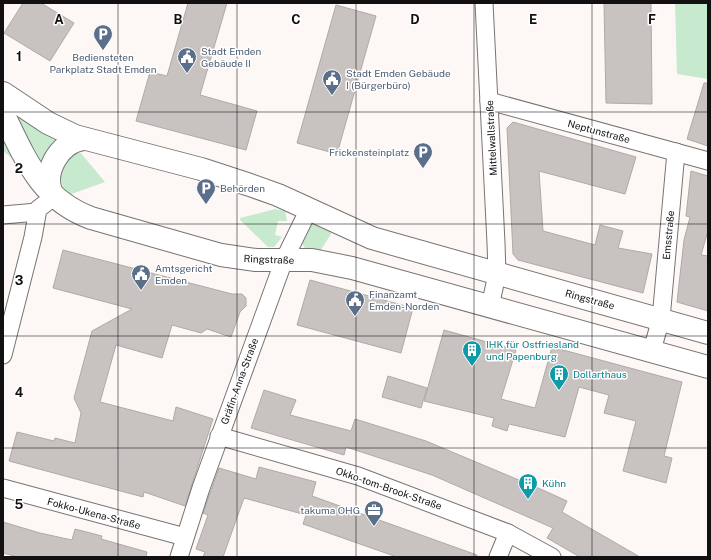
<svg xmlns="http://www.w3.org/2000/svg" width="711" height="560" viewBox="0 0 711 560" font-family="'Public Sans',sans-serif">
  <style>
    .green { fill: #c7e9cd }
    .building { fill: #c8c3c1; stroke: #afaaa8 }
    .lines { fill: none; stroke-linecap: round; stroke-linejoin: round }
    .street-casing { stroke: #787472; stroke-width: 19 }
    .secondary-casing { stroke: #787472; stroke-width: 24 }
    .street { stroke: #fff; stroke-width: 17 }
    .secondary { stroke: #fff; stroke-width: 22 }
    .grid { fill: none; stroke: #121010; stroke-width: 1; stroke-opacity: 0.55 }
    .labels { text-anchor: middle; dominant-baseline: central; stroke-width: 3; stroke-linejoin: round; paint-order: stroke }
    .service-label { font-size: 10px; fill: #4e5e75; stroke: #fff; text-anchor: start }
    .street-label { font-size: 10px; fill: #121010; stroke: #fff }
    .culture-label { font-size: 10px; fill: #0d838f; stroke: #fff; text-anchor: start }
    .grid-label { font-size: 13px; text-anchor: middle; font-weight: bold; fill: #121010; stroke: #fff; stroke-width: 3; stroke-linejoin: round; paint-order: stroke }
  </style>
  <rect width="100%" height="100%" fill="#fdf8f6"/>
  <!-- green -->
  <g class="green">
    <polygon points="675,3 708,3 708,79 677,74"/>
    <polygon points="5,104 61,137 46,173"/>
    <polygon points="3,126 18,163 3,151"/>
    <path d="M75,152H80L105,182L66,196C58,177 59,166 75,152Z"/>
    <polygon points="275,209 285,211 287,221 278,221 275,235 282,237 274,247 268,247 240,220 240,218"/>
    <polygon points="319,222 334,229 319,253 306,251 302,243 310,224"/>
  </g>
  <!-- building -->
  <g class="building">
    <polygon points="23,3 41,3 74,23 50,61 4,33"/>
    <polygon points="188,3 227,3 200,95 257,111 246,150 136,121 150,72 167,76"/>
    <polygon points="604,3 651,3 652,104 606,103"/>
    <polygon points="336,5 376,16 337,154 297,143"/>
    <polygon points="704,83 708,83 708,146 687,139"/>
    <polygon points="513,122 636,157 625,194 539,171 543,231 595,245 600,225 623,231 618,248 652,254 643,293 518,260 513,254 507,128"/>
    <polygon points="691,171 708,176 708,231 701,255 708,256 708,311 677,302 684,240 690,217 686,216"/>
    <polygon points="63,250 232,294 242,294 246,298 246,306 240,312 231,337 207,329 201,333 172,325 162,358 116,345 100,402 173,421 176,407 213,419 185,506 144,492 143,497 9,461 17,432 54,441 55,438 75,443 81,413 74,398 92,331 132,309 53,288"/>
    <polygon points="310,280 413,308 401,353 297,325"/>
    <polygon points="444,330 516,350 501,399 535,408 552,347 682,382 664,456 672,458 666,483 623,471 636,421 604,413 609,395 579,387 565,437 509,424 507,431 492,426 494,418 424,401"/>
    <polygon points="388,376 427,388 421,408 382,397"/>
    <polygon points="264,390 296,400 290,415 351,431 355,419 426,441 545,491 567,501 562,512 640,557 580,557 547,538 553,528 432,475 346,447 344,455 251,428"/>
    <polygon points="259,467 316,482 312,496 477,555 477,557 397,557 303,524 306,515 244,498 223,557 203,557 205,552 196,549 208,515 203,513 219,468 256,479"/>
    <polygon points="3,522 40,533 72,540 75,529 102,536 101,539 147,552 146,557 18,557 3,553"/>
  </g>
  <g class="lines">
    <!-- street casing -->
    <g class="street-casing">
      <g id="street">
        <polyline points="484,3 496,243 497,274 490,307"/>
        <polyline points="489,101 708,161"/>
        <polyline points="3,215 37,212"/>
        <polyline points="652,350 661,319 676,152"/>
        <polyline points="3,355 33,237 38,209 54,197"/>
        <polyline points="219,436 358,476 508,533 552,557"/>
        <polyline points="3,488 185,537"/>
        <polyline points="179,557 201,488 284,260 309,209"/>
        <polyline points="498,557 508,533"/>
      </g>
    </g>
    <!-- secondary casing -->
    <g class="secondary-casing">
      <g id="secondary">
        <polyline points="3,93 48,123 75,136 201,169 250,185 278,195 372,238 708,333"/>
        <path d="M3,113C25,158 40,199 91,218L221,255L256,260H312L352,268L708,367"/>
        <path d="M54,197C40,175 59,141 84,139"/>
      </g>
    </g>
    <!-- street -->
    <use href="#street" class="street"/>
    <!-- secondary -->
    <use href="#secondary" class="secondary"/>
  </g>
  <!-- grid -->
  <path class="grid" d="M118,3V557M237,3V557M356,3V557M474,3V557M592,3V557M3,112H708M3,224H708M3,336H708M3,448H708"/>
  <!-- icons -->
  <defs>
    <g id="parking-pin" transform="scale(1)"><path d="M0 17L-7.5 6A9.5 9.5 0 1 1 7.5 6Z" fill="#5c6f8a" stroke="#fff"/><path d="M-3.5-5.5H1a3.5 3.5 0 0 1 0 7H-1V5.5H-3.5ZM-1-3.4V-.6H.8a1.4 1.4 0 0 0 0-2.8Z" fill="#fff"/></g>
    <g id="civic-pin" transform="scale(1)"><path d="M0 17L-7.5 6A9.5 9.5 0 1 1 7.5 6Z" fill="#5c6f8a" stroke="#fff"/><path d="M-.6-6.5H3V-4.5H.6V-3L4-1V1h2V6H-6V1h2V-1L-.6-3ZM-1.2 2.5V6h2.4V2.5Z" fill="#fff"/></g>
    <g id="building-pin" transform="scale(1)"><path d="M0 17L-7.5 6A9.5 9.5 0 1 1 7.5 6Z" fill="#0f9aa8" stroke="#fff"/><path d="M-4-6H4V6H1V3H-1V6H-4ZM-2.5-4.3h1.7v1.8h-1.7ZM.8-4.3h1.7v1.8H.8ZM-2.5-1h1.7V.8h-1.7ZM.8-1h1.7V.8H.8Z" fill="#fff"/></g>
    <g id="office-pin" transform="scale(1)"><path d="M0 17L-7.5 6A9.5 9.5 0 1 1 7.5 6Z" fill="#5c6f8a" stroke="#fff"/><path d="M-6-3h4V-5.5h4V-3h4V5H-6ZM-1-4.5V-3h2v-1.5ZM-6 0V1H6V0Z" fill="#fff"/></g>
  </defs>
  <g fill-rule="evenodd">
    <use href="#parking-pin" x="103" y="34"/>
    <use href="#civic-pin" x="187" y="57"/>
    <use href="#civic-pin" x="332" y="79"/>
    <use href="#parking-pin" x="423" y="152"/>
    <use href="#parking-pin" x="206" y="188"/>
    <use href="#civic-pin" x="141" y="274"/>
    <use href="#civic-pin" x="355" y="300"/>
    <use href="#building-pin" x="472" y="350"/>
    <use href="#building-pin" x="559" y="374"/>
    <use href="#building-pin" x="528" y="483"/>
    <use href="#office-pin" x="374" y="510"/>
  </g>
  <g class="labels">
    <!-- service labels -->
    <g class="service-label">
      <text x="201" y="51">Stadt Emden<tspan x="201" dy="12">Gebäude II</tspan></text>
      <text x="103" y="57" text-anchor="middle">Bediensteten<tspan x="103" dy="12">Parkplatz Stadt Emden</tspan></text>
      <text x="346" y="73">Stadt Emden Gebäude<tspan x="346" dy="12">I (Bürgerbüro)</tspan></text>
      <text x="409" y="152" text-anchor="end">Frickensteinplatz</text>
      <text x="220" y="188">Behörden</text>
      <text x="155" y="268">Amtsgericht<tspan x="155" dy="12">Emden</tspan></text>
      <text x="369" y="294">Finanzamt<tspan x="369" dy="12">Emden-Norden</tspan></text>
      <text x="360" y="510" text-anchor="end">takuma OHG</text>
    </g>
    <!-- street labels -->
    <g class="street-label">
      <text transform="translate(599 131) rotate(15)">Neptunstraße</text>
      <text transform="translate(491 138) rotate(-93)">Mittelwallstraße</text>
      <text transform="translate(668 235) rotate(-85)">Emsstraße</text>
      <text transform="translate(269 259) rotate(2)">Ringstraße</text>
      <text transform="translate(590 299) rotate(15)">Ringstraße</text>
      <text transform="translate(239 381) rotate(-70)">Gräfin-Anna-Straße</text>
      <text transform="translate(389 488) rotate(19)">Okko-tom-Brook-Straße</text>
      <text transform="translate(94 513) rotate(15)">Fokko-Ukena-Straße</text>
    </g>
    <!-- culture labels -->
    <g class="culture-label">
      <text x="486" y="344">IHK für Ostfriesland<tspan x="486" dy="12">und Papenburg</tspan></text>
      <text x="573" y="374">Dollarthaus</text>
      <text x="542" y="483">Kühn</text>
    </g>
  </g>
  <g class="grid-label">
    <text x="59" y="24">A</text>
    <text x="178" y="24">B</text>
    <text x="296" y="24">C</text>
    <text x="415" y="24">D</text>
    <text x="533" y="24">E</text>
    <text x="652" y="24">F</text>
    <text x="19" y="61">1</text>
    <text x="19" y="173">2</text>
    <text x="19" y="285">3</text>
    <text x="19" y="397">4</text>
    <text x="19" y="509">5</text>
  </g>
  <!-- border -->
  <rect width="711" height="560" fill="none" stroke="#121010" stroke-width="8"/>
</svg>
